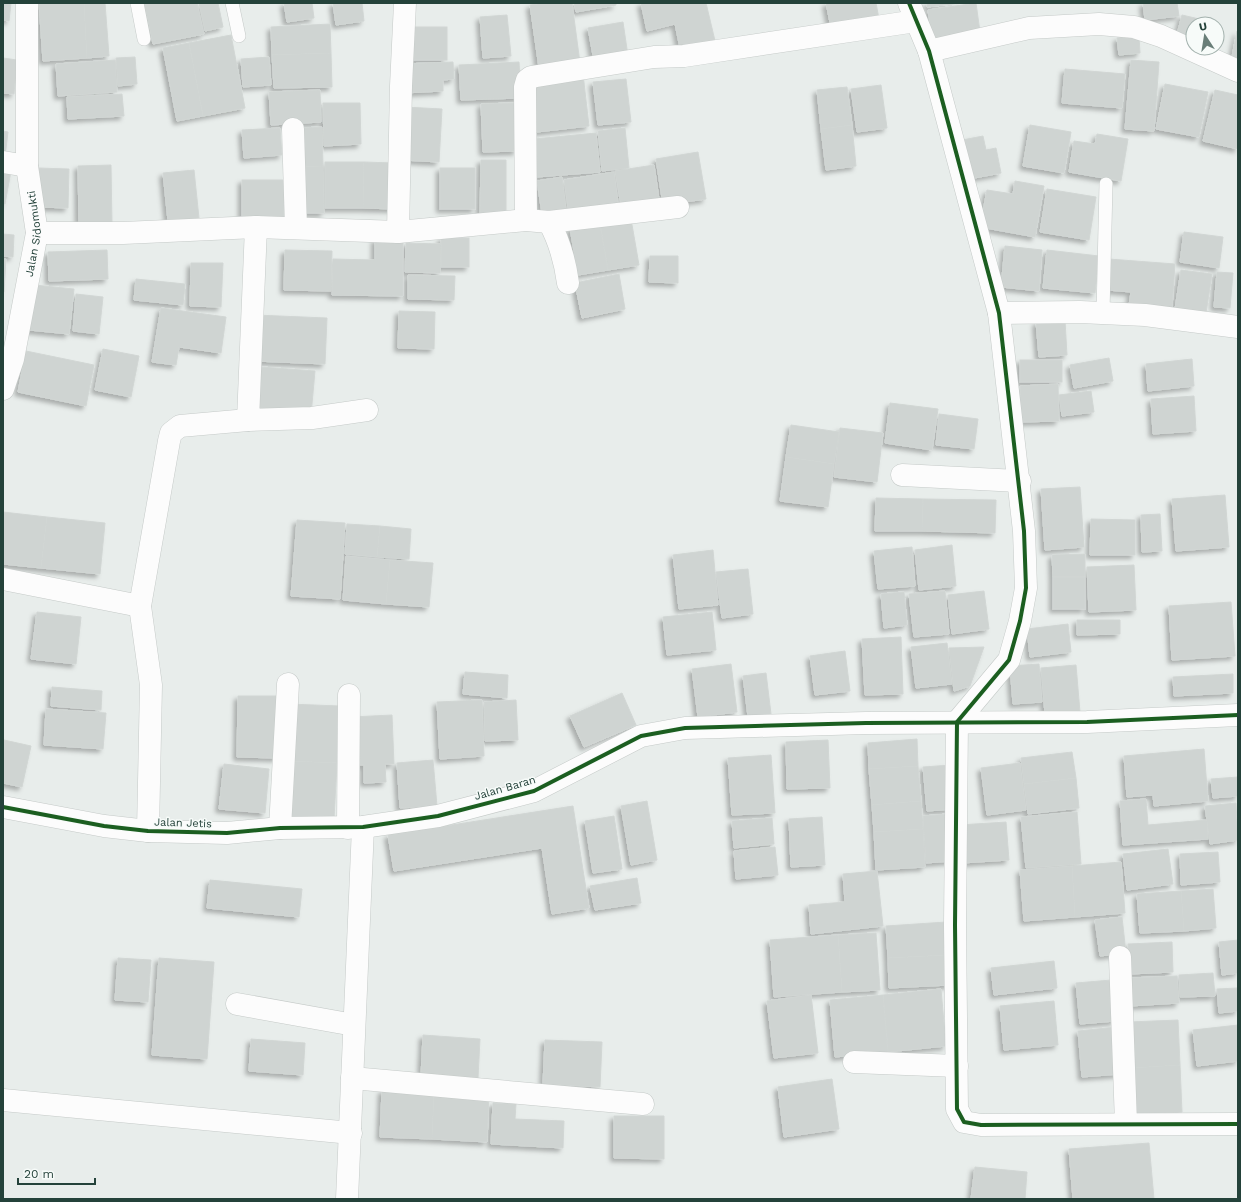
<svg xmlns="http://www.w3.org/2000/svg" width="1241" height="1202" viewBox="0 0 1241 1202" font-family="'Work Sans',sans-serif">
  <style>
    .building { fill: #cfd4d2; stroke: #d1d6d4; filter: url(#shadow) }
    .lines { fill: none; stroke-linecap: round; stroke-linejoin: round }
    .service-casing { stroke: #c5cac8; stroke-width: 14 }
    .minor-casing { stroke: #c5cac8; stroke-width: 23 }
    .service { stroke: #fcfcfc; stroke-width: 13 }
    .minor { stroke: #fcfcfc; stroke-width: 22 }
    .cycleway-casing { stroke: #f7fbf9; stroke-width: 6 }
    .cycleway { stroke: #1b5e20; stroke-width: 4 }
    .labels { text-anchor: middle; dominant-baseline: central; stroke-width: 3; stroke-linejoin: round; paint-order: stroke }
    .street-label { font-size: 11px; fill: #24423a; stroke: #f7fbf9 }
  </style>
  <defs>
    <filter id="shadow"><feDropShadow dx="-3.5" dy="3.5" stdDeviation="2" flood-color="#0004"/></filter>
  </defs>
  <rect width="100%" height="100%" fill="#e8edeb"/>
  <!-- building -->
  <g class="building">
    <polygon points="3,3 11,3 9,21 3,20"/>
    <polygon points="39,3 84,3 87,58 43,61"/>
    <polygon points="84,3 105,3 109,56 87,58"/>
    <polygon points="144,3 197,3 204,34 153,44"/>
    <polygon points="199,3 218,3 223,27 205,31"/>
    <polygon points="284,3 312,3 314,18 287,22"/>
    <polygon points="333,3 362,3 364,21 336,25"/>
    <polygon points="545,3 572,3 580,63 539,68 530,5"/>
    <polygon points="574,3 616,3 616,5 576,12"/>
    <polygon points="641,3 706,3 716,45 681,53 675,24 647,31"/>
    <polygon points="826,3 876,3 879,19 831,28"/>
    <polygon points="927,3 960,3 927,7"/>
    <polygon points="976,3 980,32 932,39 928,10"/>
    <polygon points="1143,3 1177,3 1179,16 1145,20"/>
    <polygon points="507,15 511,56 483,58 480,17"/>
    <polygon points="1182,15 1208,21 1207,24 1193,24 1193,43 1176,38"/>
    <polygon points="623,22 628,56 594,61 588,28"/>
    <polygon points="330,24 331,53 272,55 271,27"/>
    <rect x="406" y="27" width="41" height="33"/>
    <polygon points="1237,31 1238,32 1238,64 1231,62"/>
    <polygon points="231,35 245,108 203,116 189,43"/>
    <polygon points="1139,36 1140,53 1119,55 1117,38"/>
    <polygon points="189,43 203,116 177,121 163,48"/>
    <polygon points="331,53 332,87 274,88 272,55"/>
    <polygon points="135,57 137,84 118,86 116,58"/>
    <polygon points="269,57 271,85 243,87 241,59"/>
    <polygon points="3,58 17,60 14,94 3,93"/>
    <polygon points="115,60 117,92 58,96 56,64"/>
    <polygon points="1131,60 1159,62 1154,131 1125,129"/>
    <polygon points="453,62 454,79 443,80 443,91 404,93 403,64"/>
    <polygon points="519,62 521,98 461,100 459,65"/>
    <polygon points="1065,69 1125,74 1122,108 1062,103"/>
    <polygon points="583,74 589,126 537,132 531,80"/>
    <polygon points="626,79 631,122 598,125 593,82"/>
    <polygon points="1165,84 1208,92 1199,137 1156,129"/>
    <polygon points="881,85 887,128 857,132 851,89"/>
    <polygon points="847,87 852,125 821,129 817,90"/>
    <polygon points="320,90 321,122 271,125 269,92"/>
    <polygon points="1215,90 1238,95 1238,149 1203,141"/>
    <polygon points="122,94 124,116 68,119 67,97"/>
    <polygon points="323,103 360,103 361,144 324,146"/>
    <polygon points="514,103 517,151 483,152 481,104"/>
    <polygon points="405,107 442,109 439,162 402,160"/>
    <polygon points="852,125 856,166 826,170 821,129"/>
    <polygon points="1030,125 1071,132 1064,173 1023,166"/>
    <polygon points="322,127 323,166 299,167 299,128"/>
    <polygon points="280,128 282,155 244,158 242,130"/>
    <polygon points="625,128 629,168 602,171 598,131"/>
    <polygon points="3,131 8,132 5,157 3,157"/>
    <polygon points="596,133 600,172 537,177 534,139"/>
    <polygon points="1097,134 1128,139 1121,181 1069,172 1074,141 1095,144"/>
    <polygon points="983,136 986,150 996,148 1001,173 964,180 957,141"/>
    <polygon points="698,152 706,199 663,205 656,159"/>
    <polygon points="481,160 506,160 506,213 480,213"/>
    <polygon points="325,162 364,162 363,208 325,208"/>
    <polygon points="364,162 395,163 395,209 363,208"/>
    <polygon points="111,165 112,224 79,225 78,166"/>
    <polygon points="654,165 660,206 622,212 615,171"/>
    <polygon points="323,166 324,213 301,213 299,167"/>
    <polygon points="39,168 69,169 68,208 39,207"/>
    <rect x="440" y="168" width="35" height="41"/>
    <polygon points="3,169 11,171 5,204 3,204"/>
    <polygon points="194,170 199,218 168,221 163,173"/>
    <polygon points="614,172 619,209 569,216 564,180"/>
    <polygon points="562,177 567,217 543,220 537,181"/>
    <rect x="242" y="180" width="42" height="43"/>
    <polygon points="1015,181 1044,186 1035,237 980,227 987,190 1013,194"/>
    <polygon points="1047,189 1096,197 1089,240 1040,232"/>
    <polygon points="631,219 639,265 608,270 600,224"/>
    <polygon points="600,224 608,270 578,275 570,228"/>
    <polygon points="1184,232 1223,237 1219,268 1180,262"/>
    <polygon points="3,234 14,235 13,257 3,256"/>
    <rect x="441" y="238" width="28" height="29"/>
    <polygon points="375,239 403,240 403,296 332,295 333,259 375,260"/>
    <polygon points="406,243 441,244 440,273 405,272"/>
    <polygon points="1005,246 1042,250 1039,291 1001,287"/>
    <polygon points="107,250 108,279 49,281 48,252"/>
    <polygon points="285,250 332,251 331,291 284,290"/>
    <polygon points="1047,250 1099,256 1095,293 1043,288"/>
    <polygon points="650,256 678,256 678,283 649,282"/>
    <polygon points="3,259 6,259 4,292 3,292"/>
    <polygon points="1109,259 1175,264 1172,308 1129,305 1131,292 1107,290"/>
    <polygon points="191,263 223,263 221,307 190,306"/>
    <polygon points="1181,270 1212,274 1206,313 1175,309"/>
    <polygon points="1217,272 1233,273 1230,308 1214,307"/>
    <polygon points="619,274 625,309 582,318 575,283"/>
    <polygon points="408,275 455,276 454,300 408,299"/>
    <polygon points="136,279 185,284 183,305 134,300"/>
    <polygon points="34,285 74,289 69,334 29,330"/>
    <polygon points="76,294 103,297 99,334 73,331"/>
    <polygon points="161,308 226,317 221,353 179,347 176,365 152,362"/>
    <polygon points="399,311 435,312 434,349 398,348"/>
    <polygon points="256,315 327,318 325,364 254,361"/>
    <polygon points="1065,320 1067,355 1039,357 1036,322"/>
    <polygon points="103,349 139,356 131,397 95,390"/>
    <polygon points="26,351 94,365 86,406 18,392"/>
    <polygon points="1109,358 1113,381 1074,388 1070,365"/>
    <polygon points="1192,359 1194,386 1148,391 1146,364"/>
    <rect x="1020" y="360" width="42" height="22"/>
    <polygon points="261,367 315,371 311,415 258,410"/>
    <polygon points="1058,384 1059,421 1022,422 1020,386"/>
    <polygon points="1091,391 1094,412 1062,416 1059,395"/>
    <polygon points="1194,396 1196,431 1153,434 1151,399"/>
    <polygon points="890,403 938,409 932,450 885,443"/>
    <polygon points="939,414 978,419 974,449 936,445"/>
    <polygon points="791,425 839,432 834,464 786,457"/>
    <polygon points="840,428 883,433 877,482 834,477"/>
    <polygon points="786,457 834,464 828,507 780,501"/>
    <polygon points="1080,487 1084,547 1045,550 1041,489"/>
    <polygon points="1225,495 1229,547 1176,551 1172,499"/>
    <polygon points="876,498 923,499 922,531 875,531"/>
    <polygon points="923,499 996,500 995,533 922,531"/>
    <polygon points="3,512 47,517 41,568 3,564"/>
    <polygon points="1160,514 1162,551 1142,552 1141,515"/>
    <polygon points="47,517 105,523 100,574 41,568"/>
    <polygon points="1091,519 1135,520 1135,555 1090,555"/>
    <polygon points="297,520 345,523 340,599 291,596"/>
    <polygon points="347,524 380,526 377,557 345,554"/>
    <polygon points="380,526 411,529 409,559 377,557"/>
    <polygon points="952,545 956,586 919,590 915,550"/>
    <polygon points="912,547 915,586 878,589 874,551"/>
    <polygon points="713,550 718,605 679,609 673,555"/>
    <polygon points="1085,554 1085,577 1053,577 1052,555"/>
    <polygon points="346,556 390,560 386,604 343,600"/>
    <polygon points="390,560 433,563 429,607 386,604"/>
    <polygon points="1134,565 1136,610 1089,612 1087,567"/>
    <polygon points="748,569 753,614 722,618 716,572"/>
    <rect x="1053" y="577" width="32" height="32"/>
    <polygon points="945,591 949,634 914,637 909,594"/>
    <polygon points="984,591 989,629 952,634 948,595"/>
    <polygon points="904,592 907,625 884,628 881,594"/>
    <polygon points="1231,602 1235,656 1172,660 1169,606"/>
    <polygon points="37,612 81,617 76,664 31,659"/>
    <polygon points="712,612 716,650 667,655 663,617"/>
    <polygon points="1077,620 1120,620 1120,634 1077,635"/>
    <polygon points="1068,624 1071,652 1030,657 1027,629"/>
    <polygon points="901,637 903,694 865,695 862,639"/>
    <polygon points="947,643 952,684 916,688 911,647"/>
    <polygon points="984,647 970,686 954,691 949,648"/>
    <polygon points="845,651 850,691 815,695 810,656"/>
    <polygon points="731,664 737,712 698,717 692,669"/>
    <polygon points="1039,664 1042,702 1013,704 1010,666"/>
    <polygon points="1076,665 1080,712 1045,714 1041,668"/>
    <polygon points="465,672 508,675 507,698 463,694"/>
    <polygon points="766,673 772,722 749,725 743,676"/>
    <polygon points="1233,674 1233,693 1174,696 1173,677"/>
    <polygon points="52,687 102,691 101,710 51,706"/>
    <polygon points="622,693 636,725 584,747 570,716"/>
    <polygon points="238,696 278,696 278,758 237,757"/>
    <polygon points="482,700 484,756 440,759 437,702"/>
    <polygon points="516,700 518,740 485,741 484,702"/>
    <polygon points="289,704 340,706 337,763 287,761"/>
    <polygon points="46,709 106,713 103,749 44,745"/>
    <polygon points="392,715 394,764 385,764 386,782 364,783 364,765 353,765 352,717"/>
    <polygon points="917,739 918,766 869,769 868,743"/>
    <polygon points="4,740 31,746 22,787 3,783"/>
    <polygon points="828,740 830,788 787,789 786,742"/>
    <polygon points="1204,749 1208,801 1154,806 1153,795 1127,797 1124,756"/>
    <polygon points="1072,752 1076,778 1024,784 1021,758"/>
    <polygon points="771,755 775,813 732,815 728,758"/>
    <polygon points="433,760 437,806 400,808 397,763"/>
    <polygon points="287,761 337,763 334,819 284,816"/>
    <polygon points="1020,763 1026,810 987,815 981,768"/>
    <polygon points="224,764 269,769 265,813 219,809"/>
    <polygon points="951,765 954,809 927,811 923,767"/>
    <polygon points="918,766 921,801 872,805 869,769"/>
    <polygon points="1238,777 1238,796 1213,798 1211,779"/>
    <polygon points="1076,778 1079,808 1028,814 1024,784"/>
    <polygon points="1146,799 1148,825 1207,820 1208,839 1123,845 1120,801"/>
    <polygon points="647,801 657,860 631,865 621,806"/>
    <polygon points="921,801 923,829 874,832 872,805"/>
    <polygon points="1236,803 1238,840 1210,844 1205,806"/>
    <polygon points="573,806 589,908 552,914 542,848 394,871 388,835"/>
    <polygon points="1077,812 1081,864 1026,868 1021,817"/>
    <polygon points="948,814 952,861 926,863 923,816"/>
    <polygon points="614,816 622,869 593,873 585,821"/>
    <polygon points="822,817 825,865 791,867 789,819"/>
    <polygon points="772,818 774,844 734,848 732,821"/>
    <polygon points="1006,822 1009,860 962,863 959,825"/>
    <polygon points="923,829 925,867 876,870 874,832"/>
    <polygon points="775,847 778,875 736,879 734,851"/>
    <polygon points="1168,849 1173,884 1127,890 1123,854"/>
    <polygon points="1218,852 1220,882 1181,885 1180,854"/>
    <polygon points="1121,862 1125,913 1075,917 1072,866"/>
    <polygon points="1072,866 1075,917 1024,921 1020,870"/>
    <polygon points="877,871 883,926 811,934 809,905 845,902 843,874"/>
    <polygon points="637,878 641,903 595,910 590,886"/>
    <polygon points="210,880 302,889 299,917 207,908"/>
    <polygon points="1213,889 1216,928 1184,931 1181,891"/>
    <polygon points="1181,891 1184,931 1140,933 1137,894"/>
    <polygon points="1122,917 1126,953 1100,956 1095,920"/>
    <polygon points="946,922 948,955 888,958 886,926"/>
    <polygon points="876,933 880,990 842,992 838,935"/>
    <polygon points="838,935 842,992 774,997 770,940"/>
    <polygon points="1238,940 1238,973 1222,975 1219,942"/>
    <polygon points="1172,942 1173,972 1130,974 1128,944"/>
    <polygon points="948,955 950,985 889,988 888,958"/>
    <polygon points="118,958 151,960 148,1002 115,1000"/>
    <polygon points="159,958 214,962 207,1059 152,1055"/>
    <polygon points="1054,961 1057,988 994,995 991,968"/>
    <polygon points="1213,973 1215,996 1180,997 1179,975"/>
    <polygon points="1177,976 1179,1003 1130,1006 1129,978"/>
    <polygon points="1111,980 1115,1021 1080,1024 1076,983"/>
    <polygon points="1237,988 1238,1011 1219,1013 1217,989"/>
    <polygon points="941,989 946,1046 888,1052 883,995"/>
    <polygon points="811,995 818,1053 774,1058 767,1001"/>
    <polygon points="883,995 888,1052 835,1057 830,1000"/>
    <polygon points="1054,1001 1058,1045 1004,1050 1000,1006"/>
    <polygon points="1178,1020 1180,1065 1132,1068 1129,1022"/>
    <polygon points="1238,1025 1238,1061 1197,1066 1193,1030"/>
    <polygon points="1116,1027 1120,1074 1082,1077 1078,1031"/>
    <polygon points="423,1035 480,1039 478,1078 421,1076"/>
    <polygon points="251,1039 305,1043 303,1075 249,1071"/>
    <polygon points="545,1040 602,1042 600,1087 543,1084"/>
    <polygon points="1180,1065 1182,1112 1134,1114 1132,1068"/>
    <polygon points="832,1079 839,1129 784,1137 778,1087"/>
    <polygon points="382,1090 434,1092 432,1139 380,1137"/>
    <polygon points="434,1092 489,1095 487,1142 432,1139"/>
    <polygon points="493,1103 516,1104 515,1119 564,1121 563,1148 491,1144"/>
    <polygon points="614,1116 664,1116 664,1159 614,1158"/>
    <polygon points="1149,1143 1154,1199 1073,1199 1069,1149"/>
    <polygon points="975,1167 1027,1172 1025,1199 971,1199"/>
  </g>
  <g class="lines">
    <!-- service casing -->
    <g class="service-casing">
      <g id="service">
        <polyline points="137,3 144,39"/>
        <polyline points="232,3 239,36"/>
        <polyline points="1103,313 1106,184"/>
      </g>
    </g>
    <!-- minor casing -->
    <g class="minor-casing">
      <g id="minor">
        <polyline points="909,3 929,51 999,313 1024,531 1026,588 1020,621 1009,660 957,722 955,925 957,1109 964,1122 981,1125 1238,1124"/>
        <polyline points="929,51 1029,28 1099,24 1134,27 1161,36 1238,71"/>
        <polyline points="293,129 296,228"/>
        <polyline points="3,162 27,166"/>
        <polyline points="526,220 525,87 527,80 531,77 654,57 684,56 916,21"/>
        <path d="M549,222C560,242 565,261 568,283"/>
        <polyline points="256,227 248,420 312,418 367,410"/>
        <polyline points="398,232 401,86 405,3"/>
        <polyline points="37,233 123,233 256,227 398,232 526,220 549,222 678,207"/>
        <polyline points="999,313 1080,312 1145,315 1238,327"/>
        <path id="s1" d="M3,389L13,359L37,233L27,166V3"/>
        <polyline points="902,475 1020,481"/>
        <polyline points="3,579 140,606"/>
        <polyline points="3,807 104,826 148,831 227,833 280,828 363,827 438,816 534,791 641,736 685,728 866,723 1087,722 1238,715"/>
        <polyline points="280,828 288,684"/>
        <polyline points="348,828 349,695"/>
        <polyline points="148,831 151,685 140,606 169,441 171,433 180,426 248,420"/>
        <polyline points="1120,957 1126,1123"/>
        <polyline points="237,1004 354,1025"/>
        <polyline points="854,1062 957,1066"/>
        <polyline points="352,1078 643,1104"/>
        <polyline points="3,1100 351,1133"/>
        <polyline points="347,1199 363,827"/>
      </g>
    </g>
    <!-- service -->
    <use href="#service" class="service"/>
    <!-- minor -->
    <use href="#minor" class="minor"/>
    <!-- cycleway casing -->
    <g class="cycleway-casing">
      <g id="cycleway">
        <polyline points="909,3 929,51 999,313 1024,531 1026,588 1020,621 1009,660 957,722 955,925 957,1109 964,1122 981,1125 1238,1124"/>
        <polyline points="3,807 104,826 148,831 227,833 280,828 363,827 438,816 534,791 641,736 685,728 866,723 1087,722 1238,715"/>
      </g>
    </g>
    <!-- cycleway -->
    <use href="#cycleway" class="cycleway"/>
  </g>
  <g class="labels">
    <!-- street labels -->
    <g class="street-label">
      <text stroke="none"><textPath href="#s1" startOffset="159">Jalan Sidomukti</textPath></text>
      <text transform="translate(505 788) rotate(-16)">Jalan Baran</text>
      <text transform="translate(183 823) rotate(2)">Jalan Jetis</text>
    </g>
  </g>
  <!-- border -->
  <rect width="1241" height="1202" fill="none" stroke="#24423a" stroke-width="8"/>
  <!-- north arrow -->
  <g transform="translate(1205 36) rotate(348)"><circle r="19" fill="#f7fbf9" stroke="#a3b1ad"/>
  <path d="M0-3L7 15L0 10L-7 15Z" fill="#697e78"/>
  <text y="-6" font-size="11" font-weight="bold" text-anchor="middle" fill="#24423a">U</text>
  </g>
  <!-- scale -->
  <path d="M18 1178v6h77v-6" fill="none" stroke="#24423a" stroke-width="2"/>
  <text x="24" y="1178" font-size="12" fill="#24423a" stroke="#f7fbf9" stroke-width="3" paint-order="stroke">20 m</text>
</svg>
